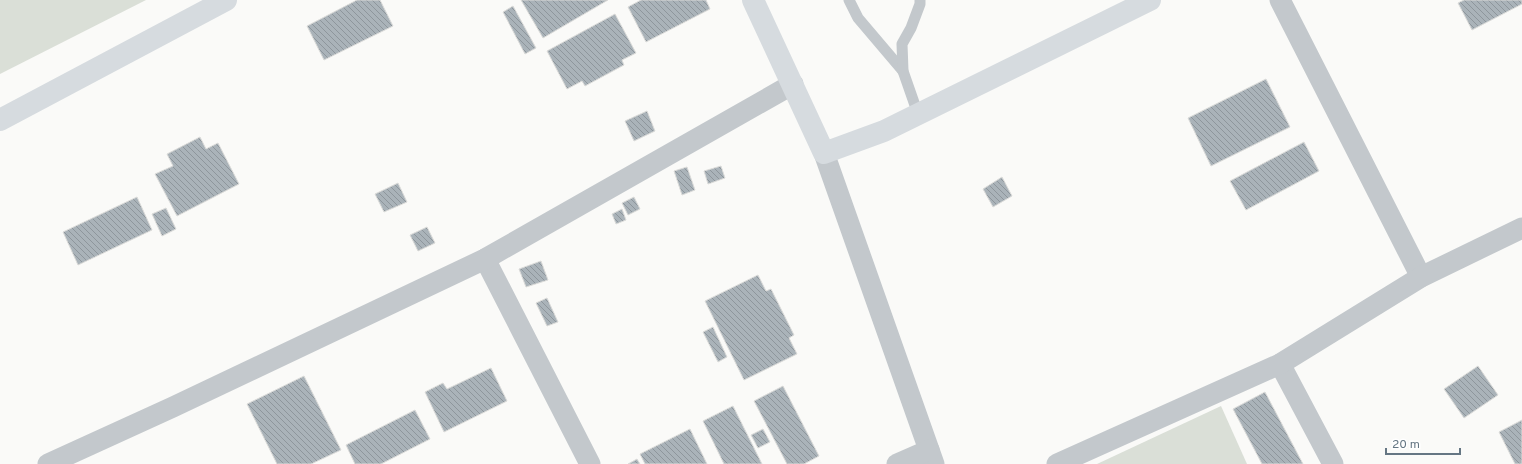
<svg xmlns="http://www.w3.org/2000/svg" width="1522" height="464" viewBox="0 0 1522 464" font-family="Overpass,sans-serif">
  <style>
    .grass { fill: #dadfd7 }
    .building { fill: url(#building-back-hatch); stroke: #dcdcda }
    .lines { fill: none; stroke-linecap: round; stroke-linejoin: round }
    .lane { stroke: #c3c8cc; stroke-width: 11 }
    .street { stroke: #c3c8cc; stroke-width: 21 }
    .secondary { stroke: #d6dbdf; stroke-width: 22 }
  </style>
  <defs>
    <pattern id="building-back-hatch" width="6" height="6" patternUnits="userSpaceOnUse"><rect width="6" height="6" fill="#aab3b9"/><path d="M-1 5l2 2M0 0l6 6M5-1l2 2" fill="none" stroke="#8e969c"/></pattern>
  </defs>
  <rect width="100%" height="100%" fill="#fafaf8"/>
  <!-- grass -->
  <g class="grass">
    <polygon points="0,0 146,0 0,74"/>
    <polygon points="1221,406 1247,464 1097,464"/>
  </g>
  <!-- building -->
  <g class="building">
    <polygon points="357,0 380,0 393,26 324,60 307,26"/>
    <polygon points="521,0 608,0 543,38"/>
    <polygon points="641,0 706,0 710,9 646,42 628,7"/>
    <polygon points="1464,0 1522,0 1522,4 1472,30 1458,3"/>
    <polygon points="513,6 536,48 525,54 503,12"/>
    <polygon points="615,14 636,53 622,60 624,65 585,86 582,81 567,89 547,51"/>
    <polygon points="1266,79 1290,127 1211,166 1188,118"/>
    <polygon points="647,111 655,131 634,141 625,121"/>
    <polygon points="200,137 206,149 218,143 239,184 177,216 155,174 173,166 167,154"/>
    <polygon points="1304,142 1319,171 1246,210 1230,181"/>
    <polygon points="721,166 725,178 708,184 704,171"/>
    <polygon points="687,167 695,190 682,195 674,171"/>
    <polygon points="1002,177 1012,196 993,207 983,189"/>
    <polygon points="398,183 407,202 384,212 375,194"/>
    <polygon points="137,197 152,230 78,265 63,232"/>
    <polygon points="634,197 640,209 628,215 622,203"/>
    <polygon points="166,208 176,229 162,236 152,214"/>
    <polygon points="622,209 626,220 616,224 612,214"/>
    <polygon points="427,227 435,243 418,251 410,235"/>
    <polygon points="541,261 548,280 526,287 519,269"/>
    <polygon points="758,275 766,291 771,289 794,335 789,338 797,354 744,380 705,301"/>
    <polygon points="547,298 558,322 547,326 536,303"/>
    <polygon points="713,327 727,357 718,362 703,332"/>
    <polygon points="1478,366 1498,395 1464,418 1444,389"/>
    <polygon points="491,368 507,401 444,432 425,392 443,383 447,389"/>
    <polygon points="304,376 341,450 311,464 277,464 247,404"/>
    <polygon points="783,386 819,456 804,464 787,464 754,401"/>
    <polygon points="1265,392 1303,464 1262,464 1233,409"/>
    <polygon points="733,406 762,464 724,464 703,421"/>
    <polygon points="415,410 430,439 381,464 355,464 346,445"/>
    <polygon points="1522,420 1522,464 1515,464 1499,432"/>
    <polygon points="690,429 707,464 645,464 640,454"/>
    <polygon points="763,429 770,442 758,448 751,435"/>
    <polygon points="637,459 640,464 628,464"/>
  </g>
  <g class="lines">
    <!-- lane -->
    <g class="lane">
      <polyline points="849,0 858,18 903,71"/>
      <polyline points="918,114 903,71 902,44 911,28 920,4 920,0"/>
    </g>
    <!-- street -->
    <g class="street">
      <polyline points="1280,0 1421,277"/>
      <polyline points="824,153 934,464"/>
      <polyline points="485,259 590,464"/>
      <polyline points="1280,364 1333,464"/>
      <polyline points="48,464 173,407 485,259 793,84"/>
      <polyline points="897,464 929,450"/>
      <polyline points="1057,464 1280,364 1421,277 1522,228"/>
    </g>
    <!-- secondary -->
    <g class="secondary">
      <polyline points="753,0 824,153 884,131 1150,0"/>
      <polyline points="0,120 226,0"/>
    </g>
  </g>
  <!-- scale -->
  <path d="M1386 448v6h74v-6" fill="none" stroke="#657683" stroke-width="2"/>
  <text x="1392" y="448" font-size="12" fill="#657683" stroke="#ffffff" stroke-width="3" paint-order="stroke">20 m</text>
</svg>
